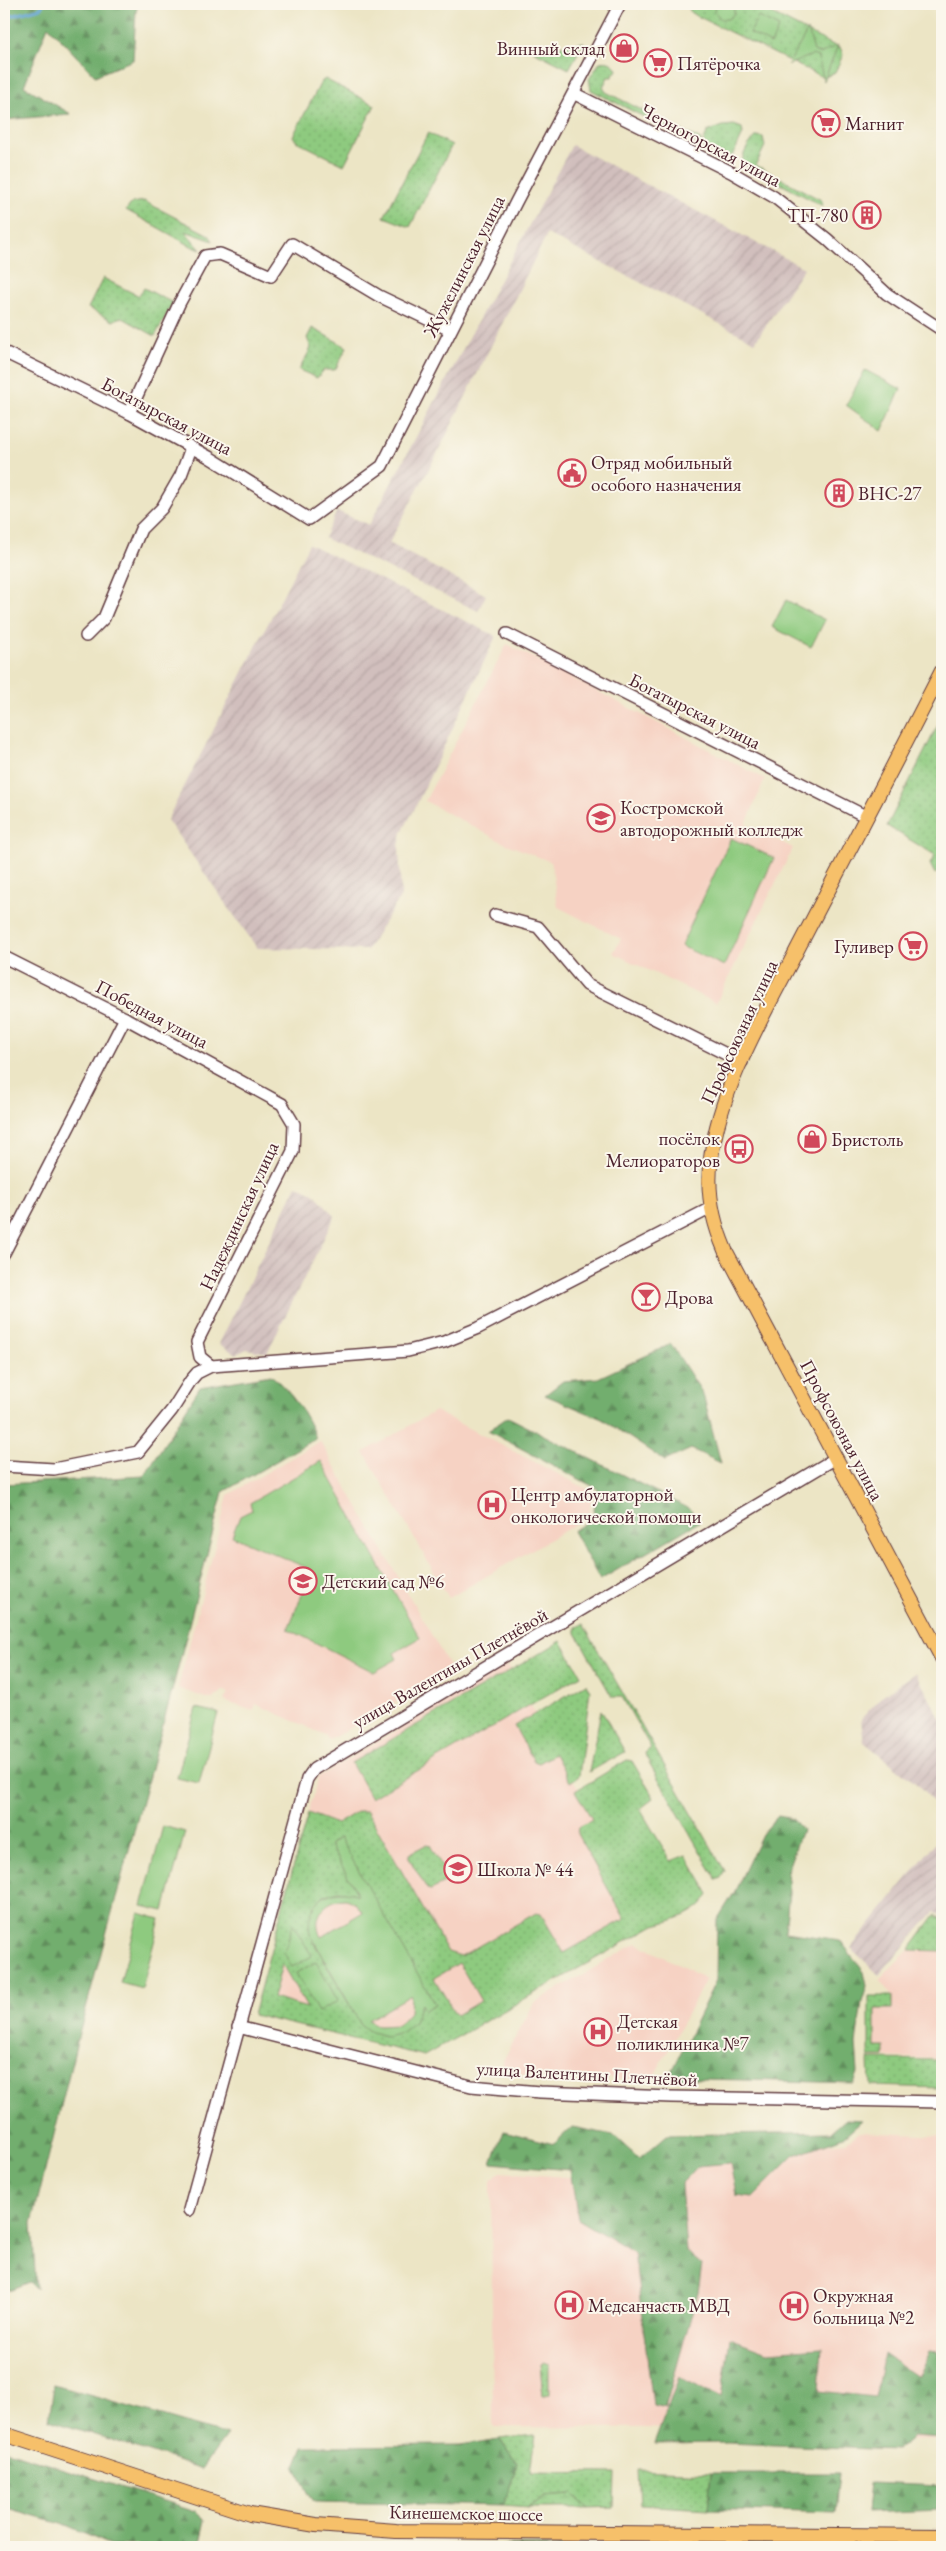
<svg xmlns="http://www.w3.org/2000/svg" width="946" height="2551" viewBox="0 0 946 2551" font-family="'EB Garamond',serif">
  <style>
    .built { fill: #f6d2c3 }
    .industrial { fill: url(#industrial-furrows) }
    .grass { fill: url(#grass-dots); stroke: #6c7455; fill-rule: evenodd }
    .forest { fill: url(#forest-firs); stroke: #5e664c }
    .wetland { fill: url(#wetland-marsh); stroke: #6c7455 }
    .green { fill: #8eca7f; stroke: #6c7455; fill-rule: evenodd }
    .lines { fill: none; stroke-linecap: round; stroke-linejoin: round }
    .stream { stroke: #61a3d5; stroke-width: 3 }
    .minor-casing { stroke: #623d42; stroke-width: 14 }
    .major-casing { stroke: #623d42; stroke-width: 16 }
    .minor { stroke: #fff; stroke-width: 11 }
    .major { stroke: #f6c06b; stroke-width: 14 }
    .labels { text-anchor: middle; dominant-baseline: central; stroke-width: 4; stroke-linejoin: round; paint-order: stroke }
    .poi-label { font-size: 19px; fill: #4a1f2b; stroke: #fbf7ec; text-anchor: start }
    .street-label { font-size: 19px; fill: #4a1f2b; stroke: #fbf7ec }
  </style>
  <defs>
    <pattern id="industrial-furrows" width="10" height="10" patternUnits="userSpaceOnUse" patternTransform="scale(1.25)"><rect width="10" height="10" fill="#d1bfbd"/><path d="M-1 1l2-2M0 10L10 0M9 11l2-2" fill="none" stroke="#b5a4a3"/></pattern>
    <pattern id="grass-dots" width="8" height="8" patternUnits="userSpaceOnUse" patternTransform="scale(1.25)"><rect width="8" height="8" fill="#8eca7f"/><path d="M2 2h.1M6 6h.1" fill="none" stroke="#7cad6e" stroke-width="1.8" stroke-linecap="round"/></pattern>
    <pattern id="forest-firs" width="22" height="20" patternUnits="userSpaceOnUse" patternTransform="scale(1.25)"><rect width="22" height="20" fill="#72ae6e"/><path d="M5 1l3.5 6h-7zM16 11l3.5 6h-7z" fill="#608d5b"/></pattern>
    <pattern id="wetland-marsh" width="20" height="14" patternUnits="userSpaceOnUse" patternTransform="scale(1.25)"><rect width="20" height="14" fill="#8eca7f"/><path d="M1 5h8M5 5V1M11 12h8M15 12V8" fill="none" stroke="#7cad6e"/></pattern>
  </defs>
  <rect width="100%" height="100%" fill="#fbf7ec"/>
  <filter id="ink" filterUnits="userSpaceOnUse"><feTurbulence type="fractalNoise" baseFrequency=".02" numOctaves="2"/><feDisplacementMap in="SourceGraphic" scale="10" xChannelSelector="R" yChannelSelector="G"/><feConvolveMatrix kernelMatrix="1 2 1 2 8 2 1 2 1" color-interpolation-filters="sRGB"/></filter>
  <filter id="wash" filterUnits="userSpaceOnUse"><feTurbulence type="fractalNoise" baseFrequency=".0096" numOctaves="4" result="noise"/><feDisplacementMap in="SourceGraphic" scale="20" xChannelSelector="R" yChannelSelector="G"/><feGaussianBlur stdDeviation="1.12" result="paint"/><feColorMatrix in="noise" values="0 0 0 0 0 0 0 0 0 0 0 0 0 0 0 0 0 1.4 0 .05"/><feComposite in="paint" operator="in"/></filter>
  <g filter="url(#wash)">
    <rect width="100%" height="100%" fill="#ece5c5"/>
    <!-- built -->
    <g class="built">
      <polygon points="507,644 765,779 746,824 793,848 716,1003 613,953 621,939 558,907 551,862 504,843 425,801"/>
      <polygon points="435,1411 593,1492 588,1517 449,1598 364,1452"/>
      <polygon points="320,1441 450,1667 410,1690 412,1693 329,1740 325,1735 256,1704 253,1711 224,1701 228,1692 223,1691 213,1699 208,1699 178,1688 228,1495"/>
      <polygon points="508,1665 655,1925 424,2056 253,2015 318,1777"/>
      <polygon points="637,1943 706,1979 652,2080 503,2073 503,2061 534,2003"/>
      <polygon points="909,1950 942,1951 942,2059 885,2057 885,2047 875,2047 875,2009 892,2009 892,1996 879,1979"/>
      <polygon points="860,2132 942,2136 942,2439 855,2441 648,2428 493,2427 491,2181 500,2172 644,2183 679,2160 846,2142"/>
    </g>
    <!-- industrial -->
    <g class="industrial">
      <polygon points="572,145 804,268 755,342 547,234 438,452 389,543 486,595 478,611 324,538 337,511 369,525"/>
      <polygon points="309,544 496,636 414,810 402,832 399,846 401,896 367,950 257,948 167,820"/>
      <polygon points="297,1185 315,1194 335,1216 267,1353 247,1349 236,1354 219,1344"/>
      <polygon points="916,1673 942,1722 942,1828 937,1808 924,1790 864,1742 861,1719 883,1695"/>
      <polygon points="942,1835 942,1916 934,1912 879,1975 851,1948"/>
    </g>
    <!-- grass -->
    <g class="grass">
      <polygon points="690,4 753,4 841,49 843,55 835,72 824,78 691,13 688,6"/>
      <polygon points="584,42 569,69 533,51"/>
      <path d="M600,62C607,60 615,63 617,70L612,77H608L603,87L606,92L701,140V146L591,90L589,79Z"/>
      <polygon points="325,79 375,105 344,165 296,141 293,136 321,82"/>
      <polygon points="734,125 742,128 743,134 733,155 729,157 702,147 707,132 723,126"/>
      <polygon points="428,133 452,145 410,227 384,217"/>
      <path d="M757,136L763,137L765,146L756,165L821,200L823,206L742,164C742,154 749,142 757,136Z"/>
      <polygon points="144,201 209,235 213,241 185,231 201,250 193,247 126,210 132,203"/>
      <polygon points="103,278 139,296 144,288 173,303 155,336 121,317 113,321 88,308"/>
      <polygon points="312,328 347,347 335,370 324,370 317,378 299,370 311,348 307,338"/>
      <polygon points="942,717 942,869 935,874 930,864 935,855 887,826"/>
      <polygon points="583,1624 725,1871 720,1879 716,1879 646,1757 645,1753 651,1748 622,1697 612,1697 576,1633 576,1627"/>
      <polygon points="561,1641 581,1675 371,1798 351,1763"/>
      <polygon points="586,1684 590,1690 579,1776 570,1782 555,1754 539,1763 534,1761 514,1726"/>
      <polygon points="601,1710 625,1752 589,1772"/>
      <path d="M627,1760L632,1761L654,1798L640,1809L671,1861L686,1855L709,1894C699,1913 675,1920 655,1925L424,2056L253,2015L308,1813L337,1824L358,1811H367L448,1952L461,1956L536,1913L541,1914L564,1953L625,1919L577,1834L578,1828L592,1819L575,1791ZM340,1838L420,2008L385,2036L361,2025L313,1941L309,1927L314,1906L325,1895L339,1891L359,1895L330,1845ZM459,1963L481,2001L456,2015L434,1978ZM282,1965V1964L307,2008L273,1998Z"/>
      <polygon points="427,1844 430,1845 448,1877 448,1881 431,1890 427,1889 409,1858 409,1854"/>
      <polygon points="935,1915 942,1919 942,1951 909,1950"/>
      <polygon points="869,1996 892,1996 892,2009 875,2009 875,2047 885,2047 885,2057 869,2057"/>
      <polygon points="869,2059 942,2060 942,2088 870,2086"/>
      <polygon points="543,2362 549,2364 549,2394 543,2397 540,2364"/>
      <polygon points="535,2435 530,2472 615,2473 614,2507 588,2508 572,2494 544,2496 528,2508 503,2506 518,2463 499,2439"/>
      <polygon points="638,2470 711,2473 708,2509 640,2505"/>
    </g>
    <!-- forest -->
    <g class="forest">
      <polygon points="4,4 139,4 136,11 133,60 95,76 48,26 24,86 71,114 4,120"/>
      <polygon points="671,1344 703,1394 721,1463 691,1449 665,1461 602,1419 545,1395 563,1381 598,1378"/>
      <path d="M271,1375C292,1393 305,1412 316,1438L223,1492L172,1691L78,2038L32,2223L36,2289L29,2282L4,2292V1484L144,1476L200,1387Z"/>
      <polygon points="508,1417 690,1509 699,1522 600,1580 573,1531 592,1519 598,1489 488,1431"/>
      <polygon points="778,1816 793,1819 802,1830 787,1871 789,1892 785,1932 840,1940 864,1972 867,1986 862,2002 856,2043 858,2073 854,2083 669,2078 716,1980 717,1920 734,1893 762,1834"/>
      <polygon points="846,2119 862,2120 843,2137 795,2155 753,2197 736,2195 730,2163 698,2166 681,2184 686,2251 702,2265 698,2292 665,2408 653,2405 634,2253 578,2219 570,2170 492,2163 504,2131 554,2144 572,2127 613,2135 639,2159 667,2135 831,2132"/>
      <polygon points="730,2338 767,2352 822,2348 819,2391 875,2397 884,2354 917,2377 930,2352 939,2353 942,2360 942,2438 914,2436 896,2450 728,2443 654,2444 679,2377 721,2398"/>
      <polygon points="54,2385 227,2435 202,2469 49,2420"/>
      <polygon points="499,2439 518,2463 503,2506 314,2502 295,2468 304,2446 460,2445"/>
      <polygon points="4,2450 196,2511 205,2520 199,2547 111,2545 61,2524 4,2508"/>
      <polygon points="711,2473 839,2473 835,2513 708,2509"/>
      <polygon points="869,2483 942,2486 942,2510 866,2513"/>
      <polygon points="758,2542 899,2547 437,2547"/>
    </g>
    <!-- wetland -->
    <polygon class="wetland" points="572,2494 588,2508 528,2508 544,2496"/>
    <!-- green -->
    <g class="green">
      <polygon points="715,4 734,4 734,14 728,19 721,19 714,11"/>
      <polygon points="758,17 779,27 771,44 750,33"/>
      <polygon points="808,30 814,51 820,54 838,45 824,81 818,57 812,55 788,65"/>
      <polygon points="865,370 901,389 882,431 846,405"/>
      <polygon points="786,600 825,620 811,647 772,627"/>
      <polygon points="731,838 774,858 724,966 681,946"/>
      <polygon points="321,1461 420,1638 394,1653 397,1659 374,1672 288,1629 312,1570 232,1536 240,1516 252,1510 250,1503"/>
      <polygon points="196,1708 218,1713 199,1783 177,1778"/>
      <polygon points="163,1826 185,1832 164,1911 142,1906"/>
      <path d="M340,1838L435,2004L424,2010L421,2004L414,2022L402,2032L385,2036L369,2031L361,2025L310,1934C304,1903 330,1884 358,1895L330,1844ZM346,1899L356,1904L363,1912L321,1937C311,1917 325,1899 346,1899ZM411,1995L410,2012L398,2025L379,2026L368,2020Z"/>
      <polygon points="139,1913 160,1919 142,1989 120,1983"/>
      <polygon points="293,1924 312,1956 292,1967 284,1953"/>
      <polygon points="316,1962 338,2001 318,2012 296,1973"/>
    </g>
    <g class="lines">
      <!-- stream -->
      <polyline class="stream" points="4,18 41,8 43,4"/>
    </g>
  </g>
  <g filter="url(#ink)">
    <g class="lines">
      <!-- minor casing -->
      <g class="minor-casing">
        <g id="minor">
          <polyline points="575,94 731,172 774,197 827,239 887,294 942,330"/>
          <polyline points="4,352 129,413 209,457 309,519 382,466 516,202 620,4"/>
          <polyline points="129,413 179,304 205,256 220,254 271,276 292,244 379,296 450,330"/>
          <polyline points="507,634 867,817"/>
          <polyline points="86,636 104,618 141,529 162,508 181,475 191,448"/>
          <polyline points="495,915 538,927 587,985 742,1062"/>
          <polyline points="4,957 125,1018 282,1104 294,1124 293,1151 197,1342 200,1357 211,1366 408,1351 444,1342 478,1328 711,1208"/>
          <polyline points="4,1253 125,1018"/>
          <polyline points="4,1466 54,1469 138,1452 172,1410 191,1380 197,1373 211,1366"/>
          <polyline points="238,2027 471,2086 540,2092 671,2097 942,2102"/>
          <polyline points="189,2210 307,1779 314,1769 836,1458"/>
        </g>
      </g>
      <!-- major casing -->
      <g class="major-casing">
        <g id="major">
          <path d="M942,671C895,763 847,855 799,946C766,1011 720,1086 711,1158C706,1191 712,1220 725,1250L942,1658"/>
          <polyline points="4,2434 250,2514 316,2525 396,2531 942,2536"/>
        </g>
      </g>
      <!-- minor -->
      <use href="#minor" class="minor"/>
      <!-- major -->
      <use href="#major" class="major"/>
    </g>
  </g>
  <!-- icons -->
  <defs>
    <g id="shop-ring" transform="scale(1.4375)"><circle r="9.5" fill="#fbf7ec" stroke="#d1495b" stroke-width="1.5"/><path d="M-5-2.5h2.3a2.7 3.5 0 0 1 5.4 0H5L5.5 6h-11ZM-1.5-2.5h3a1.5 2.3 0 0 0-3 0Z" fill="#d1495b"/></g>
    <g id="supermarket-ring" transform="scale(1.4375)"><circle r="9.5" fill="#fbf7ec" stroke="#d1495b" stroke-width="1.5"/><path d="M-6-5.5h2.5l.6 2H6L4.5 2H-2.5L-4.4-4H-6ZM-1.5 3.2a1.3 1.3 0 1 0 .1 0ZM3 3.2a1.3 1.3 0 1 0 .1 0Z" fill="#d1495b"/></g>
    <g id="building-ring" transform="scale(1.4375)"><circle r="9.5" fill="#fbf7ec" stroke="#d1495b" stroke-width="1.5"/><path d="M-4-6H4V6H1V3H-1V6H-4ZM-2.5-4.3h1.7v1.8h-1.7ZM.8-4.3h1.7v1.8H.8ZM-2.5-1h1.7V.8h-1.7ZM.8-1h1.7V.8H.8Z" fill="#d1495b"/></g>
    <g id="civic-ring" transform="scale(1.4375)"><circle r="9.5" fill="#fbf7ec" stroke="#d1495b" stroke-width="1.5"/><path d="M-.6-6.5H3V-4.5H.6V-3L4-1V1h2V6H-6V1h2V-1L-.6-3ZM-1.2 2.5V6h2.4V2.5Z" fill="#d1495b"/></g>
    <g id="university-ring" transform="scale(1.4375)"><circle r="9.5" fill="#fbf7ec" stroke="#d1495b" stroke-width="1.5"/><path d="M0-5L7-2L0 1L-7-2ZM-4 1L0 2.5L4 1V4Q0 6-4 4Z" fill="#d1495b"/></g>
    <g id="bus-ring" transform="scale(1.4375)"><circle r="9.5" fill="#fbf7ec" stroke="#d1495b" stroke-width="1.5"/><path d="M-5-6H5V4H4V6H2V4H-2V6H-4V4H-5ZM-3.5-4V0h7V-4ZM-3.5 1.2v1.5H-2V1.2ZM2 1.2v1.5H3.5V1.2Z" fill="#d1495b"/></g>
    <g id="bar-ring" transform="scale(1.4375)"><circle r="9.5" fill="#fbf7ec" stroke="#d1495b" stroke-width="1.5"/><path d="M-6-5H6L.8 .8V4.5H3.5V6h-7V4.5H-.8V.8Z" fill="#d1495b"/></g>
    <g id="hospital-ring" transform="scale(1.4375)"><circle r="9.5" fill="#fbf7ec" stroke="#d1495b" stroke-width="1.5"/><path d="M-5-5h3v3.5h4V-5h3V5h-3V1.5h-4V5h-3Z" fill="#d1495b"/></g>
    <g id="school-ring" transform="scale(1.4375)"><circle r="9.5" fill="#fbf7ec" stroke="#d1495b" stroke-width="1.5"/><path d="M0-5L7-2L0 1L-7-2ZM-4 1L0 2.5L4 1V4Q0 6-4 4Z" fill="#d1495b"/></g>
  </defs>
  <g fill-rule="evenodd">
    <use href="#shop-ring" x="624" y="48"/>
    <use href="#supermarket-ring" x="658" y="63"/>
    <use href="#supermarket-ring" x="826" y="123"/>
    <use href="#building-ring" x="867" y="215"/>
    <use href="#civic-ring" x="572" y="473"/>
    <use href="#building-ring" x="839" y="493"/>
    <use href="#university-ring" x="601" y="818"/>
    <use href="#supermarket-ring" x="913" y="946"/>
    <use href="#shop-ring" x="812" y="1139"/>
    <use href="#bus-ring" x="739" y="1149"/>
    <use href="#bar-ring" x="646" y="1297"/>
    <use href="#hospital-ring" x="492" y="1505"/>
    <use href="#school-ring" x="303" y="1581"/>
    <use href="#school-ring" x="458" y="1869"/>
    <use href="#hospital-ring" x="598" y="2032"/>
    <use href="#hospital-ring" x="569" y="2305"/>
    <use href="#hospital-ring" x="794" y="2306"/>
  </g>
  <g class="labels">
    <!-- poi labels -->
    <g class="poi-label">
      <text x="605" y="48" text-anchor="end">Винный склад</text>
      <text x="677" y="63">Пятёрочка</text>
      <text x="845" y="123">Магнит</text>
      <text x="848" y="215" text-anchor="end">ТП-780</text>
      <text x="591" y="462">Отряд мобильный<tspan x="591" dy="22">особого назначения</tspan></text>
      <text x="858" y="493">ВНС-27</text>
      <text x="620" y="807">Костромской<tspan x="620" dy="22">автодорожный колледж</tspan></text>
      <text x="894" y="946" text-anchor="end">Гуливер</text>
      <text x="720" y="1138" text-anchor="end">посёлок<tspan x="720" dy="22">Мелиораторов</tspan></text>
      <text x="831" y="1139">Бристоль</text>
      <text x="665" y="1297">Дрова</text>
      <text x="511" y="1494">Центр амбулаторной<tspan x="511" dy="22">онкологической помощи</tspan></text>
      <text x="322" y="1581">Детский сад №6</text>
      <text x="477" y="1869">Школа № 44</text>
      <text x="617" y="2021">Детская<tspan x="617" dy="22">поликлиника №7</tspan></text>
      <text x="813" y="2295">Окружная<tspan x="813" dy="22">больница №2</tspan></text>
      <text x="588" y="2305">Медсанчасть МВД</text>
    </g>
    <!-- street labels -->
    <g class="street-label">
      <text transform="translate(711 145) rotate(28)">Черногорская улица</text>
      <text transform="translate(464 266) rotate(-63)">Жужелинская улица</text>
      <text transform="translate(167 416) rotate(28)">Богатырская улица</text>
      <text transform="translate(695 711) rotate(27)">Богатырская улица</text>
      <text transform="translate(152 1014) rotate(28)">Победная улица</text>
      <text transform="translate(739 1032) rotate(-65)">Профсоюзная улица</text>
      <text transform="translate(239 1216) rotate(-65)">Надеждинская улица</text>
      <text transform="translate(842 1430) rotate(62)">Профсоюзная улица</text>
      <text transform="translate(450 1668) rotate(-30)">улица Валентины Плетнёвой</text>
      <text transform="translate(587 2074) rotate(3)">улица Валентины Плетнёвой</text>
      <text transform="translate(466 2513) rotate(1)">Кинешемское шоссе</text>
    </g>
  </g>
  <!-- margin -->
  <rect width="946" height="2551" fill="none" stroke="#fbf7ec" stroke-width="20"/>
</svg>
